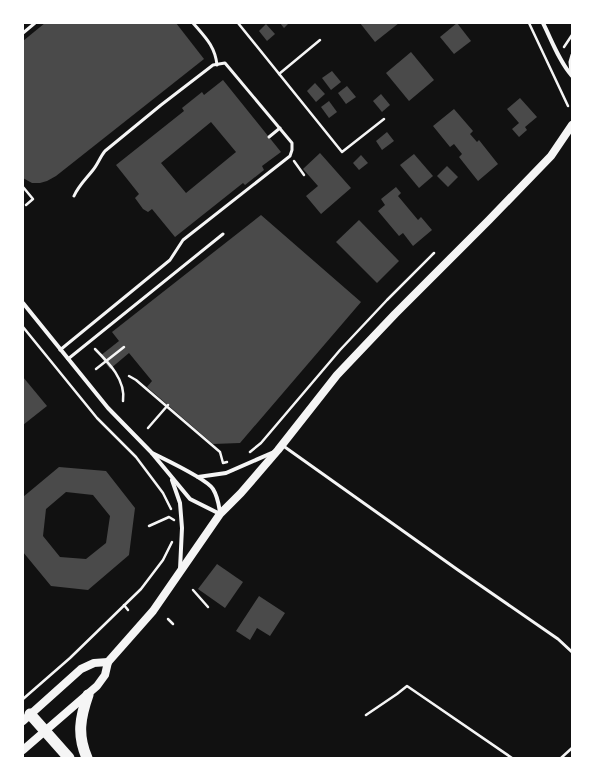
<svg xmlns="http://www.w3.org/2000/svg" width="595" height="781" viewBox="0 0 595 781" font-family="'Space Grotesk',sans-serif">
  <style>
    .building { fill: #4a4a4a; fill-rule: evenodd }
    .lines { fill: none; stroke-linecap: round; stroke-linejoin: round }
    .path { stroke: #f5f5f5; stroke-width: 2.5 }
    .service { stroke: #f5f5f5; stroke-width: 3 }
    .minor { stroke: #f5f5f5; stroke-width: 4 }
    .secondary { stroke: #f5f5f5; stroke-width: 8 }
    .trunk { stroke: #f5f5f5; stroke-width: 11 }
  </style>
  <rect width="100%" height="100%" fill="#111"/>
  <!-- building -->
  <g class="building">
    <polygon points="45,23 176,23 204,59 56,176 47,181 40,183 32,183 23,178 23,41"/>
    <polygon points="280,23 289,23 284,28"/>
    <polygon points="360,23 399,23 375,42"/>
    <polygon points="457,23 471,41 454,54 440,37"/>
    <polygon points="266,24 275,34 267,41 259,31"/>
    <polygon points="411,52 434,80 409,101 386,73"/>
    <polygon points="332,71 341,82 331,90 322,78"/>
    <path d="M223,80L281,152L262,166L264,170L245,185L243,183L175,237L152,209L148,212L143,209L135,198L139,194L116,165L184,111L182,108L202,92L204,95ZM211,122L236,152L186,193L161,163Z"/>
    <polygon points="315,83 325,94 316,102 307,91"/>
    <polygon points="347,86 356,97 346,104 338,93"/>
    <polygon points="381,94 390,105 382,112 373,101"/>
    <polygon points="520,98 537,117 525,127 527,130 519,137 512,129 519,123 507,109"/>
    <polygon points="329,101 337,112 329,118 321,107"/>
    <polygon points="454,109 473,131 470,134 477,142 479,140 498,164 478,181 459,157 462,154 454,144 450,147 433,126"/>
    <polygon points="387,132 394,141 382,150 376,141"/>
    <polygon points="320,153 351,188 321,214 306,196 318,186 303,169"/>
    <polygon points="414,154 433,176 419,188 400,165"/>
    <polygon points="361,155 368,163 359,170 353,163"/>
    <polygon points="447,166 458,177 448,187 437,176"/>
    <polygon points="396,187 401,193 398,196 418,220 421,217 432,230 413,246 403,233 399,236 378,211 385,205 381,199"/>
    <polygon points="261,215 361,302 240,443 213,444 147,387 152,381 129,353 110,369 100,356 119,341 112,332"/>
    <polygon points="359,220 399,261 377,283 336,242"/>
    <polygon points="23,377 47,406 23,425"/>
    <path d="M59,467L106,471L135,508L129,555L88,590L51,586L23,552V497ZM66,492L93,495L110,516L106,543L86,559L60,557L43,536L46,509Z"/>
    <polygon points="217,564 243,582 225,608 198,589"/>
    <polygon points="259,596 285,613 270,636 257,628 250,640 236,631"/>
  </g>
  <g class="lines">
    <!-- path -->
    <g class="path">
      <polyline points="238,23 342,152 384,119"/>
      <polyline points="529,23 568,106"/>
      <polyline points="564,47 572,35"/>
      <polyline points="279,74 320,40"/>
      <polyline points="294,161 304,175"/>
      <polyline points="23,187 33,199 26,205"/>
      <polyline points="23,327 97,418 136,457 163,493 171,509"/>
      <path d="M95,349C109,363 126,380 123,401"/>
      <polyline points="96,369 124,347"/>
      <polyline points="129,376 136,380 220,452 223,463 227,462"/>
      <polyline points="148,428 168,405"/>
      <polyline points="250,452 261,443 340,350 387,300 434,253"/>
      <polyline points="149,526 169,517 174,520"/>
      <polyline points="193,590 208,607"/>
      <polyline points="124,605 128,610"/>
      <polyline points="168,619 173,624"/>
      <polyline points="23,699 70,658 141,589 163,560 172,542"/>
      <polyline points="366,715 397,694 407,686 512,758"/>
      <polyline points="561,758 572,748"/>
    </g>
    <!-- service -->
    <g class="service">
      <path d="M193,23C205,37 215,46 217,65"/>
      <polyline points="23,33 35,23"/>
      <polyline points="571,73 570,62 572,55"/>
      <polyline points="269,137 280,128"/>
      <path d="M60,350L170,260L183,240L290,156L292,150V143L225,63L213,65L161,105L105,151C100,157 98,164 93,170C86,179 79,185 74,196"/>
      <polyline points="68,359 223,234"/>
      <polyline points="282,445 458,570 558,639 572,652"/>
    </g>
    <!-- minor -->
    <g class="minor">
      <path d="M543,23C552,41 559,61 572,76"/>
      <polyline points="23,303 108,408 151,452 190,499 220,514"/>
      <path d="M152,453C164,459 207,479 213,489C218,497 219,505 220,513"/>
      <polyline points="198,477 226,473 274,452"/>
      <polyline points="172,480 180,503 182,528 180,569"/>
    </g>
    <!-- secondary -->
    <g class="secondary">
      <polyline points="23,721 81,669 94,663 108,662"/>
      <polyline points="23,750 97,686 105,675 108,662 153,611 220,514 241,493 278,450 337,375 395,314 489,220 551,156 572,125"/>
    </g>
    <!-- trunk -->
    <g class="trunk">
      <polyline points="30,714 69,758"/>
      <path d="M87,758C77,735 80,718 88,695"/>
    </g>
  </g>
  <!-- border -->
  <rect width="595" height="781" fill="none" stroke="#ffffff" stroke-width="48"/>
</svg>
